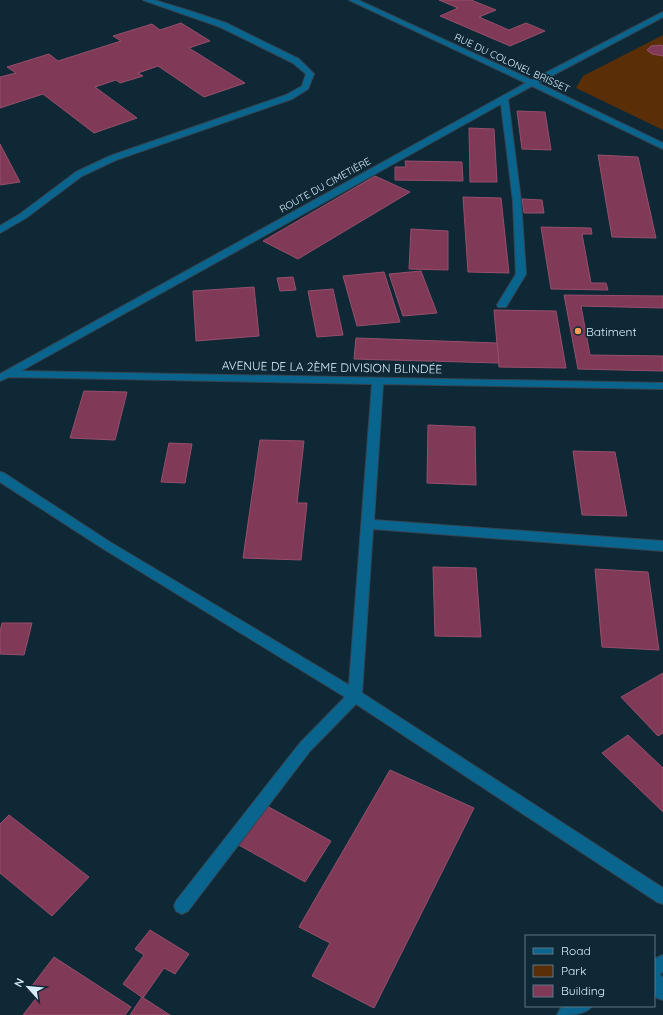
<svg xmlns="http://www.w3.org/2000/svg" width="663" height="1015" viewBox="0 0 663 1015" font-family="Quicksand,sans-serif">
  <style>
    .green { fill: #5a2f08 }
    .building { fill: #803956; stroke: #964f6b }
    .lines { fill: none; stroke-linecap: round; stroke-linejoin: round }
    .minor-casing { stroke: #344552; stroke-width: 2 }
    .minor { fill: #09658e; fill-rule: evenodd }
    .poi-dot { fill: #fc9d54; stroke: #0f2836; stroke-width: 1.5 }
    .labels { text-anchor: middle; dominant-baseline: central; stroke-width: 3.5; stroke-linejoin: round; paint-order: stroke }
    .far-street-label { font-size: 10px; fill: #d7edfb; stroke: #0f2836 }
    .poi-label { font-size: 12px; fill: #d7edfb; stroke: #0f2836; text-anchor: start }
    .street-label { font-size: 12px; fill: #d7edfb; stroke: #0f2836 }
  </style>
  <rect width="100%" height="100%" fill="#0f2836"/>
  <!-- green -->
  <polygon class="green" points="663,35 663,130 576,88 583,76"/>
  <!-- building -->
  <g class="building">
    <polygon points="439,0 471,0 496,10 479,17 509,30 526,23 545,31 510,46 440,16 458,8"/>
    <polygon points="181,23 210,41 189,48 245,83 204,97 158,66 138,73 143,76 120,83 116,80 95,87 137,118 94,133 43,94 0,108 0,77 16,73 7,67 49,54 58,61 121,41 113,36 152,24 160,30"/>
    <polygon points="661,45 663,46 663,56 652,54 647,50 651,46"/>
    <polygon points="517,111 545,112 551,150 522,149"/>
    <polygon points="469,128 494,129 497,182 470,182"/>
    <polygon points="0,144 20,182 0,185"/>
    <polygon points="598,155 638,157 656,238 612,237"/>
    <polygon points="405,161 462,162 463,181 395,180 395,167 406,167"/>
    <polygon points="375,176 410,192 298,259 263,241"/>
    <polygon points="463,197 501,198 509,273 468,272"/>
    <polygon points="522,199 542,200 544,213 524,213"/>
    <polygon points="541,227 591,228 592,234 582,234 591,283 606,283 608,290 551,289"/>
    <polygon points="411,229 448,231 448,270 409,269"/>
    <polygon points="421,271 437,313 403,316 389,274"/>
    <polygon points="384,272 400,322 357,326 343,276"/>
    <polygon points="293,277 296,290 280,291 277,278"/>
    <polygon points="254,287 259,336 196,341 193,291"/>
    <polygon points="333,289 343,335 317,337 308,291"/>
    <polygon points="564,295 663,296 663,308 581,306 590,355 663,356 663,371 578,369"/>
    <polygon points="494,310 556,311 566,368 499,367"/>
    <polygon points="356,338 497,343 499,363 354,359"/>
    <polygon points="84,391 127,392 115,440 70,438"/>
    <polygon points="428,425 475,427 476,485 427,483"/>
    <polygon points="260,440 304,441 297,503 307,503 301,560 243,558"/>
    <polygon points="169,443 192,444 185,483 161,482"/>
    <polygon points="573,451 615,452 627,516 582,515"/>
    <polygon points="433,567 476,568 481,637 435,636"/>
    <polygon points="595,569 648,572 659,650 602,647"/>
    <polygon points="2,623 32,623 24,655 0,654 0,632"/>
    <polygon points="663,673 663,733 658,736 621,697"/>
    <polygon points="628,735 663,768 663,812 602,753"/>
    <polygon points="390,770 474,808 374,1008 312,976 330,943 299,927"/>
    <polygon points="265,805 331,841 305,882 237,844"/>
    <polygon points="9,815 89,877 52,916 0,873 0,824"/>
    <polygon points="150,930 189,954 175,974 164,968 143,998 123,984 144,955 135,949"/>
    <polygon points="54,957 131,1007 125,1015 23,1015 37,997 28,991"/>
    <polygon points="142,997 170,1015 130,1015"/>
  </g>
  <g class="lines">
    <!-- minor casing -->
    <g class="minor-casing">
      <g id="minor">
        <polygon points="143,0 154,0 190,11 226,23 299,59 314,74 308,89 292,99 116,160 82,176 26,218 0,233 0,226 20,214 76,172 110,156 286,95 302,86 306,74 293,63 220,27"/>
        <polygon points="349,0 358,0 532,80 663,12 663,17 538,83 663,143 663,149 532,86 508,99 521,201 526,274 506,307 498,307 497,305 516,274 513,201 501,104 21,371 663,383 663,389 383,384 374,520 663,541 663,551 373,529 362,693 663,888 663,904 657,902 356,704 310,751 188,911 182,914 176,911 174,906 176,901 300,743 345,697 102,548 0,482 0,472 4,473 110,542 349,685 372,384 9,377 0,381 0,374 526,83"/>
        <polygon points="663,955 663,972 660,974 663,978 663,1000 657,998 654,994 654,959"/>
        <path d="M566,1006H592C586,1015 570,1015 557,1015L560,1009Z"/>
      </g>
    </g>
    <!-- minor -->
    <use href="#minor" class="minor"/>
  </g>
  <!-- markers -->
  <circle class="poi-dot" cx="578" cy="331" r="4"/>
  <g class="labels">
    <!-- far-street labels -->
    <g class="far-street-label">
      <text transform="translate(512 63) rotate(25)">RUE DU COLONEL BRISSET</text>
      <text transform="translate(325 185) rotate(-29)">ROUTE DU CIMETIÈRE</text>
    </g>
    <!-- poi labels -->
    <g class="poi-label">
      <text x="586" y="331">Batiment</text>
    </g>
    <!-- street labels -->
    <g class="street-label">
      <text transform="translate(332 367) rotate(1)">AVENUE DE LA 2ÈME DIVISION BLINDÉE</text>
    </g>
  </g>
  <!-- legend -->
  <rect x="525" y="935" width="130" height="72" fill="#0f2836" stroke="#5f7785"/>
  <rect x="533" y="948" width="20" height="6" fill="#09658e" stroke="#5f7785"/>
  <text x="561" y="955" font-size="12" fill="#d7edfb">Road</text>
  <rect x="533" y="965" width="20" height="12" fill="#5a2f08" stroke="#5f7785"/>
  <text x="561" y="975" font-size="12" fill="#d7edfb">Park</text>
  <rect x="533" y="985" width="20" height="12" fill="#803956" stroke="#5f7785"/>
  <text x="561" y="995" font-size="12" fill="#d7edfb">Building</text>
  <!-- north arrow -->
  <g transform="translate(28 987) rotate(297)" stroke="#0f2836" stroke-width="3" paint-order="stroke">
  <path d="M0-3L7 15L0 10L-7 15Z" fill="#d7edfb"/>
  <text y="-6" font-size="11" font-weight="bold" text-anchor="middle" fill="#d7edfb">N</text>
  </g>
</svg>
